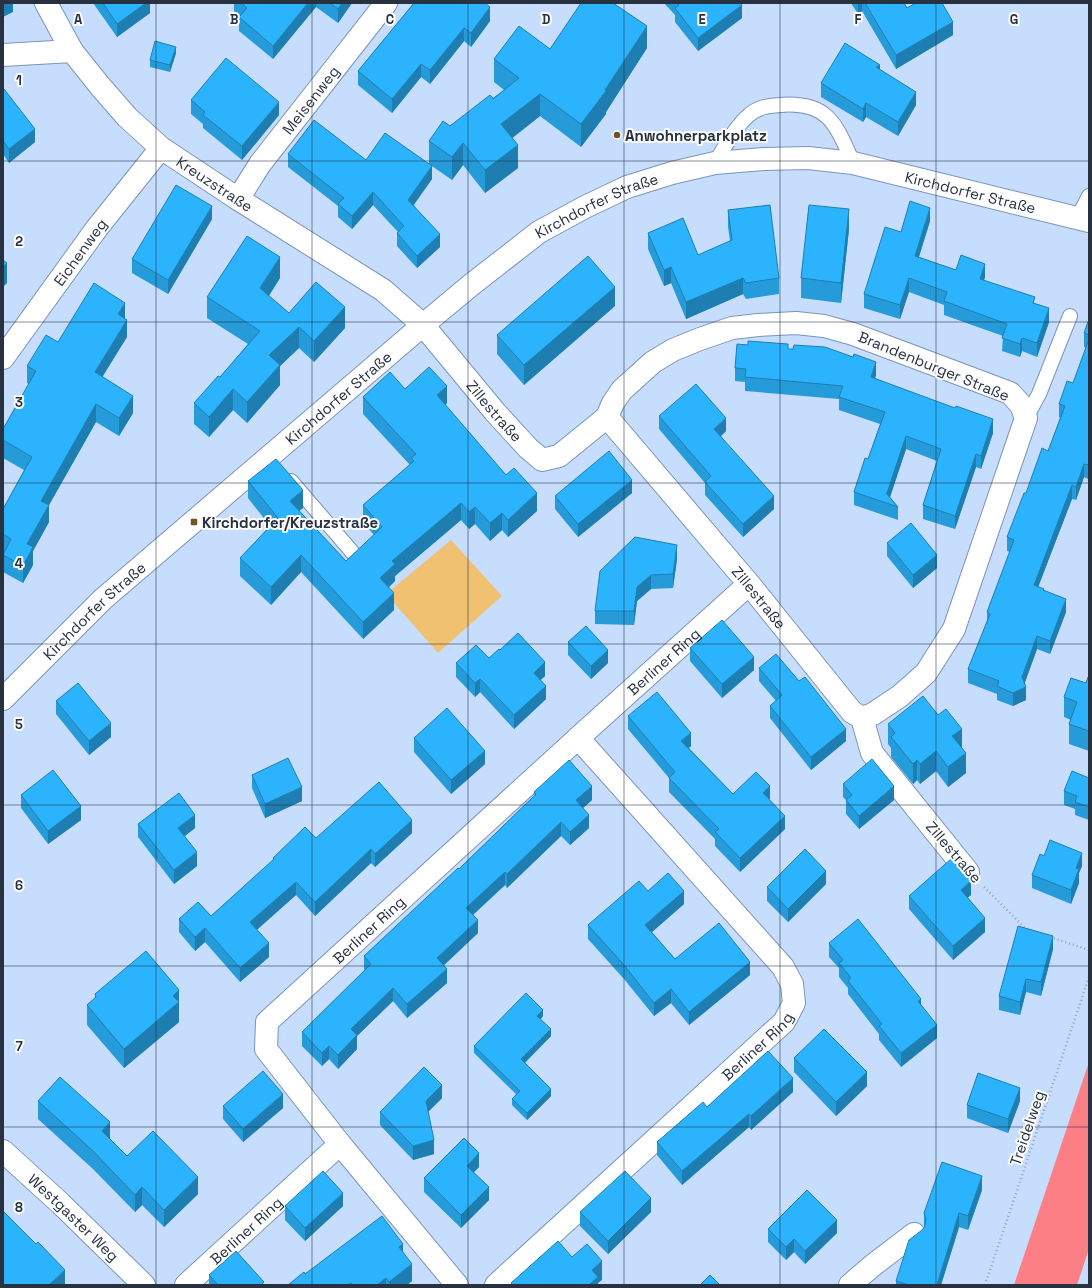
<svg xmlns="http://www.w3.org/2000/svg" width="1092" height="1288" viewBox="0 0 1092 1288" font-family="'Space Grotesk',sans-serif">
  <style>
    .green { fill: #f1c172 }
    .water { fill: #fc7f85 }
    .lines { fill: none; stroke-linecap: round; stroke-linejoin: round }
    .lane-casing { stroke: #7b94b9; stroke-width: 16 }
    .street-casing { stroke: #7b94b9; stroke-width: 24 }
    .secondary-casing { stroke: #7b94b9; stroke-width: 24 }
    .path { stroke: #91a3bd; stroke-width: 2.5; stroke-dasharray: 1 3; stroke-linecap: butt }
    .lane { stroke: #fff; stroke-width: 14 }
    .street { stroke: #fff; stroke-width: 22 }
    .secondary { stroke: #fff; stroke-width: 22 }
    .wall { fill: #259bda }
    .shaded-wall { fill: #1e7eb1 }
    .building { fill: #2bb4fd; stroke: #1e7eb1 }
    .grid { fill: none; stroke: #273140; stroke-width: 1; stroke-opacity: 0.55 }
    .poi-dot { fill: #6f5426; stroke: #fcfcfc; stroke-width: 1.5 }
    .labels { text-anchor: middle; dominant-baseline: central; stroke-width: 4; stroke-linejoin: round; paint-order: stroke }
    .street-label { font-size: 15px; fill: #273140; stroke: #fcfcfc }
    .poi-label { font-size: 15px; font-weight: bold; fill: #273140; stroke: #fcfcfc; text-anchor: start }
    .grid-label { font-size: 13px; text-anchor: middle; font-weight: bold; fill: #273140; stroke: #fcfcfc; stroke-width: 4; stroke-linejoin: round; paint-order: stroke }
  </style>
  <rect width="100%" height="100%" fill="#c7ddfd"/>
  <!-- green -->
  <polygon class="green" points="451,540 502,596 438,653 386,594"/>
  <!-- water -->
  <polygon class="water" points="1089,1062 1089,1249 1077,1285 1014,1285"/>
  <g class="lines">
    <!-- lane casing -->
    <g class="lane-casing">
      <g id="lane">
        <path d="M715,163C725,147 734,128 749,115C758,107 768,106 780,105C828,101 836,124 853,163"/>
        <polyline points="1077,219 1089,196"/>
        <polyline points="1026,418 1039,394 1070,316"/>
        <polyline points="291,481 353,553"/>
      </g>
    </g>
    <!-- street casing -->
    <g class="street-casing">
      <g id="street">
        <path id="s1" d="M46,3L72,51L100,86L127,117L161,148L238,199L383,290L423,325L495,412L528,448L542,460L559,456L607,417L613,403L622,390L653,362L673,350L700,339L732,328L758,325L796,323L824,326L853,334L1010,393L1021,405L1026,418L954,629L926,673L900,696L873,714L862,718"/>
        <polyline points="3,55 72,51"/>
        <path id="s2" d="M238,199L260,164L386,3"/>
        <path id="s3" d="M3,358L97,228L161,148"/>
        <path id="s4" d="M607,417L749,584L852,712L862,718L872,753L968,872"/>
        <path id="s5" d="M3,1151L60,1203L144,1285"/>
        <path id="s6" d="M186,1285L340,1144"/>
        <path id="s7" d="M457,1285L340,1144L266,1049L267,1022L578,738"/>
        <path id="s8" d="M496,1285L784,1022L794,1003L792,984L783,967L578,738L749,584"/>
        <polyline points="850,1285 872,1266 914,1234"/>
      </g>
    </g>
    <!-- secondary casing -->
    <g class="secondary-casing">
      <g id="secondary">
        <path id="s9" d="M3,699L103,599L423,325L471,285L539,232L585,207L627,187L672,173L715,163L764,159L808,158L853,163L1089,221"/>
      </g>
    </g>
    <!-- path -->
    <g class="path">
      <polyline points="984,887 1026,929"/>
      <polyline points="1050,937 1089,950"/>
      <polyline points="985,1285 1089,977"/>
    </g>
    <!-- lane -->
    <use href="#lane" class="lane"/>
    <!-- street -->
    <use href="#street" class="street"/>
    <!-- secondary -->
    <use href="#secondary" class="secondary"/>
  </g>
  <!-- wall -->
  <g class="wall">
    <polygon points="93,3 150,3 150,13 117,37"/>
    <polygon points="234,3 352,3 338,23 316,7 273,59 239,31 239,17 240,16 234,11"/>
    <polygon points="414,3 490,21 471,47 464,41 430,84 421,77 392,113 358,85 358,71"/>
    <polygon points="664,3 740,3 742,18 698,51 675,22 675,15"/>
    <polygon points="851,3 904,3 907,8 953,35 896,69 862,11 858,14"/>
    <polygon points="647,48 606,112 606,114 581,147 540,116 512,138 518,168 485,193 463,165 452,180 429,164 429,141 450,126 493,98 504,90 494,82 494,59 550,49"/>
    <polygon points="176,53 170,72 150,67 150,60"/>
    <polygon points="880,70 916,105 898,136 866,117 863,122 821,97 821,83"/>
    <polygon points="3,89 35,142 9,163 3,154"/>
    <polygon points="191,100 279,115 242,160 203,128 203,124 191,114"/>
    <polygon points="288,154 366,160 432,179 414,205 440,247 417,268 397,246 397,233 398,232 373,205 352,229 338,217 338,206 288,167"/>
    <polygon points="728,210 779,278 779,294 746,299 743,294 686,319 671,283 664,286 648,249 648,233 698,255 730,241 728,227"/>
    <polygon points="212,219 168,294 132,273 132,259"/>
    <polygon points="930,221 919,257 956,270 985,277 984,280 1035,303 1049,322 1037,357 1022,351 1020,357 1002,351 1003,336 944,315 944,305 909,292 900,319 864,308 864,294 901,232"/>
    <polygon points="849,229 841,303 801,298 801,278"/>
    <polygon points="280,278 269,296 289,313 345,328 314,362 299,348 280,366 280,385 247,423 233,410 209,437 194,424 194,403 220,377 248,344 207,318 207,297"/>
    <polygon points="615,306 524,385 497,354 497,335"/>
    <polygon points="125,319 127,337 102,376 133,413 119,436 96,422 49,505 49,522 33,551 33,565 23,583 3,572 3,555 4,552 3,552 3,509 24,470 3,458 3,429 29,384 27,383 27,366 58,342"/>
    <polygon points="1089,319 1089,477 1088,479 1084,477 1076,500 1072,499 1038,586 1044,590 1066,612 1050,654 1037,649 1024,684 1026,700 1013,706 997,700 997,694 968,683 968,669 987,621 987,612 1010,552 1007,551 1007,537 1026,493 1048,451 1060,418 1059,417 1059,404 1073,383 1086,348 1084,347 1084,333"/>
    <polygon points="788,349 876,375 875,378 993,433 981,469 976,467 955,529 923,519 923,505 937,461 906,449 890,497 898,507 898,520 854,505 854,492 868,459 880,424 839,410 839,399 745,391 745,382 735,381 735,368"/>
    <polygon points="405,389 447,403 445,405 537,511 508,537 502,530 490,541 475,524 469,529 461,520 395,576 395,581 389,587 394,610 363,639 301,572 271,605 240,576 240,558 270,526 248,498 248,481 303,508 299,511 346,561 374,535 363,522 363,505 410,465 363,414 363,397"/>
    <polygon points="659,416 726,431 721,436 774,509 743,537 705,495 705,483 659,429"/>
    <polygon points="632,493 578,537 555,509 555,496"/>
    <polygon points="887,543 937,568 913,588 887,556"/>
    <polygon points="677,559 673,588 651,589 637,601 634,625 595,624 595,611"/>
    <polygon points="568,642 608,663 591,679 568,655"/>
    <polygon points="690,648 754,670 722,698 690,661"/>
    <polygon points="500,650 545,676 540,680 546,699 514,729 480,692 475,697 456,677 456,663 489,658"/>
    <polygon points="759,668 846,741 811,770 770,718 770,706 776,701 759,681"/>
    <polygon points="1089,677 1089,751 1069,744 1069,724 1071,720 1064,717 1064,697 1086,683"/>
    <polygon points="56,701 111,737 89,755 56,714"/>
    <polygon points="628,716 691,746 689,748 733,794 769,800 785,829 740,872 715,846 715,839 669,792 669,778 628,729"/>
    <polygon points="888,724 962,748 966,773 948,787 936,771 920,784 917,780 913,784 891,757 891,748 888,744"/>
    <polygon points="414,738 485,764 451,794 414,752"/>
    <polygon points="252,775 302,801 265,818 252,788"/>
    <polygon points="1089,778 1089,820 1075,815 1075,809 1064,805 1064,791"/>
    <polygon points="843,784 894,800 859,829 846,814 846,800 843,797"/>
    <polygon points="534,792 592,800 583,808 589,828 570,845 561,836 507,888 505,885 473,915 478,933 443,965 447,983 407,1018 393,1001 357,1036 357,1049 338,1069 329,1059 322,1066 302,1046 302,1032 365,970 364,969 364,956 459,869 534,796"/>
    <polygon points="21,795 81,820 48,844 21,808"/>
    <polygon points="138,824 195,828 185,836 197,866 174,884 138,837"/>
    <polygon points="412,833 375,867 371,863 315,916 296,895 256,930 269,957 240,982 205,942 195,951 179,932 179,919 211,916 273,861 273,858 316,838"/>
    <polygon points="1082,866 1079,873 1079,883 1071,904 1032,888 1032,875"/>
    <polygon points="826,884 788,922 767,901 767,887"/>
    <polygon points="648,891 684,904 652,932 675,959 750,975 689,1025 671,1003 654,1016 624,979 588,939 588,925"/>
    <polygon points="971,895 967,898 985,932 953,960 909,909 909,896"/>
    <polygon points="829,943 921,1005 937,1038 901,1067 879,1040 879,1034 848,994 848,988 839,977 839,968 829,957"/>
    <polygon points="1053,949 1041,996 1026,992 1020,1015 999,1010 999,996"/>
    <polygon points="95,994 179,1010 179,1022 124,1068 87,1025 87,1005 95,998"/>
    <polygon points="543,1016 541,1019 551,1036 525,1063 551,1096 527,1120 512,1105 512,1099 516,1094 474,1053 474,1046"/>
    <polygon points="794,1058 867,1086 836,1116 794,1072"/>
    <polygon points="793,1092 751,1130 749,1127 682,1185 657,1155 657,1142 707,1107"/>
    <polygon points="442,1098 428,1112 434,1154 413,1160 380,1125 380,1112"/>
    <polygon points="38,1101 110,1139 127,1156 198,1194 164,1227 142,1205 135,1212 93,1169 38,1119"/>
    <polygon points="1020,1101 1008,1133 967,1118 967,1105"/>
    <polygon points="223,1106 283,1108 243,1142 223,1119"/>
    <polygon points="479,1167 474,1172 489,1200 461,1228 424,1192 424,1178"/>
    <polygon points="982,1190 968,1230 959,1227 941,1285 896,1285 896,1281 924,1227 924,1213"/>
    <polygon points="285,1206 343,1206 305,1241 285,1220"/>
    <polygon points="580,1212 651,1212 608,1254 580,1226"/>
    <polygon points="768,1229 837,1233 805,1264 794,1252 786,1260 768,1242"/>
    <polygon points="403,1251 412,1281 407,1285 288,1285 305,1274"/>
    <polygon points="209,1275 264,1285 209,1285"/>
  </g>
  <!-- shaded-wall -->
  <g class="shaded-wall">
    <polygon points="3,3 13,3 13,12 3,17"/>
    <polygon points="146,3 150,3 150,13 117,37 117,24"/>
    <polygon points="308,3 316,3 316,7 273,59 273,46"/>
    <polygon points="342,3 352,3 338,23 338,9"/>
    <polygon points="858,3 862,3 862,11 858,14"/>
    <polygon points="742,5 742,18 698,51 698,38"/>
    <polygon points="490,7 490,21 471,47 471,33"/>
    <polygon points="953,22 953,35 896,69 896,55"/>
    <polygon points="647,26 647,48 606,112 606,114 581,147 581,124 605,90"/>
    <polygon points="464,28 464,41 430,84 430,70"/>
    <polygon points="176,47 176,53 170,72 170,65"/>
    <polygon points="421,64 421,77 392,113 392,99"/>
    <polygon points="880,65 880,78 876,67"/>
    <polygon points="916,92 916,105 898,136 898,122"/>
    <polygon points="540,94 540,116 501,147 501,124"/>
    <polygon points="279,102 279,115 242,160 242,146"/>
    <polygon points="866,103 866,117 863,122 863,109"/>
    <polygon points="35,129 35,142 9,163 9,149"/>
    <polygon points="463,143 463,165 452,180 452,157"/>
    <polygon points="518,145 518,168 485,193 485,170"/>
    <polygon points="432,166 432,179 408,212 408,200"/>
    <polygon points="373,192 373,205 352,229 352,216"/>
    <polygon points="212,206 212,219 168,294 168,280"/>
    <polygon points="930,208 930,221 915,269 915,256"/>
    <polygon points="849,209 849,229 841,303 841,283"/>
    <polygon points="440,234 440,247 417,268 417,256"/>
    <polygon points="280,257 280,278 260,309 260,288"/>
    <polygon points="7,263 7,283 3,287 3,267"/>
    <polygon points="985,264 985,277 980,292 980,279"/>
    <polygon points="671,267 671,283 664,286 664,270"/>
    <polygon points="743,278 743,294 686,319 686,302"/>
    <polygon points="909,278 909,292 900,319 900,305"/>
    <polygon points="615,287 615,306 524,385 524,365"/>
    <polygon points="125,303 125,320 118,314"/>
    <polygon points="345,307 345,328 314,362 314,341"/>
    <polygon points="1049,308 1049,322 1037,357 1037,343"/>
    <polygon points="127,320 127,337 95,389 95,372"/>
    <polygon points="299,327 299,348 280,366 280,385 247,423 247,402 269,355"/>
    <polygon points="1022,338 1022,351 1020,357 1020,344"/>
    <polygon points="876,362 876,375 871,390 871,377"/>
    <polygon points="447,386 447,403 437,412 437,395"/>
    <polygon points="233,389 233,410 209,437 209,417"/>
    <polygon points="133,396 133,413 119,436 119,418"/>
    <polygon points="96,404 96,422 49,505 49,522 33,551 33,565 23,583 23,566 27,544 41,501"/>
    <polygon points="726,418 726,431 714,442 714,429"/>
    <polygon points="993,419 993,433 981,469 981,456"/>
    <polygon points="906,436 906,449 888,503 887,503 887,493"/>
    <polygon points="976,454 976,467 955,529 955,516"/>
    <polygon points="1089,463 1089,477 1088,479 1088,465"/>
    <polygon points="1084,464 1084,477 1076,500 1076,487"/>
    <polygon points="632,480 632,493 578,537 578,524"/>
    <polygon points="1072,485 1072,499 1034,598 1034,585"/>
    <polygon points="303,490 303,508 290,518 290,501"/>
    <polygon points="537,493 537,511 508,537 508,520"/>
    <polygon points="774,496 774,509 743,537 743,524"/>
    <polygon points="461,503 461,520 395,576 395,581 380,595 380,578 392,561"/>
    <polygon points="475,507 475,524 469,529 469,512"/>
    <polygon points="502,513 502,530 490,541 490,523"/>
    <polygon points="677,545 677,559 673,588 673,574"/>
    <polygon points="301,555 301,572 271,605 271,587"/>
    <polygon points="937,555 937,568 913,588 913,575"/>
    <polygon points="651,575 651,589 637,601 634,625 634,611 637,587"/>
    <polygon points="394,593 394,610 363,639 363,622"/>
    <polygon points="1066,599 1066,612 1050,654 1050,641"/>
    <polygon points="1037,636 1037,649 1023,688 1026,687 1026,700 1013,706 1013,693 1022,677"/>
    <polygon points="608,650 608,663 591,679 591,666"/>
    <polygon points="754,657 754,670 722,698 722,684"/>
    <polygon points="545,662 545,676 534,686 534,673"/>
    <polygon points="480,679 480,692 475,697 475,683"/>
    <polygon points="546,686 546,699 514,729 514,715"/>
    <polygon points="111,723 111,737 89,755 89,741"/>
    <polygon points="846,729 846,741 811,770 811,757"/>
    <polygon points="962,729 962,749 952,736"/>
    <polygon points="691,733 691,746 681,754 681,741"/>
    <polygon points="485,751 485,764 451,794 451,780"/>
    <polygon points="936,751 936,771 920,784 920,764"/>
    <polygon points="966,753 966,773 948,787 948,767"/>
    <polygon points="917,760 917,780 913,784 913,764"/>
    <polygon points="592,786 592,800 576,814 576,800"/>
    <polygon points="770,786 770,800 763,793"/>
    <polygon points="894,786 894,800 859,829 859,816"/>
    <polygon points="302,787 302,801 265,818 265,804"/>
    <polygon points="81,806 81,820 48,844 48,831"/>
    <polygon points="195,815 195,828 178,841 178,828"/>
    <polygon points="589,815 589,828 570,845 570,832"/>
    <polygon points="785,816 785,829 740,872 740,858"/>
    <polygon points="412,820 412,833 375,867 375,854"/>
    <polygon points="561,822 561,836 507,888 507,874"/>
    <polygon points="371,849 371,863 315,916 315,902"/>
    <polygon points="197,852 197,866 174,884 174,870"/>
    <polygon points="1082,853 1082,866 1079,873 1079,883 1071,904 1071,890 1076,868"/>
    <polygon points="826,871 826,884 788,922 788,909"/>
    <polygon points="505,872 505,885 466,921 466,908"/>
    <polygon points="971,881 971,895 961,903 961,890"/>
    <polygon points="296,882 296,895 250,936 250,922"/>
    <polygon points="684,891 684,904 645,938 645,925"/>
    <polygon points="985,918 985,932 953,960 953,946"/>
    <polygon points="478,920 478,933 437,972 437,958"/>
    <polygon points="205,928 205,942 195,951 195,937"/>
    <polygon points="1053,936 1053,949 1041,996 1041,982"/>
    <polygon points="269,943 269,957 240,982 240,968"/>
    <polygon points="750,962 750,975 689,1025 689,1012"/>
    <polygon points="447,969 447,983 407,1018 407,1004"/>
    <polygon points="1026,979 1026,992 1020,1015 1020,1002"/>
    <polygon points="393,988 393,1001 357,1036 357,1049 338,1069 338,1055 351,1029"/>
    <polygon points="671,989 671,1003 654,1016 654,1003"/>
    <polygon points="179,990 179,1022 124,1068 124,1049 173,996"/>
    <polygon points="921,999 921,1012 918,1001"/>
    <polygon points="543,1010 543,1016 537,1023 537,1016"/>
    <polygon points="937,1025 937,1038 901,1067 901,1053"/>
    <polygon points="551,1029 551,1036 521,1066 521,1059"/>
    <polygon points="329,1046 329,1059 322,1066 322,1053"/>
    <polygon points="867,1072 867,1086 836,1116 836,1102"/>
    <polygon points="793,1078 793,1092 751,1130 751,1116"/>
    <polygon points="442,1085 442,1098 426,1114 426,1101"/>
    <polygon points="1020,1088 1020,1101 1008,1133 1008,1119"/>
    <polygon points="551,1089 551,1096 527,1120 527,1113"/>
    <polygon points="283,1094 283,1108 243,1142 243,1129"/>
    <polygon points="749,1114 749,1127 682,1185 682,1171"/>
    <polygon points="110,1122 110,1140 102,1131"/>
    <polygon points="434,1140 434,1154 413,1160 413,1146"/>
    <polygon points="479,1153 479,1167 467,1179 467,1166"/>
    <polygon points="982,1176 982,1190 968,1230 968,1216"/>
    <polygon points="198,1177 198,1194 164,1227 164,1210"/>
    <polygon points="142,1187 142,1205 135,1212 135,1195"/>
    <polygon points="489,1187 489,1200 461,1228 461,1215"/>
    <polygon points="343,1193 343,1206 305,1241 305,1228"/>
    <polygon points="651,1198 651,1212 608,1254 608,1241"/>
    <polygon points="959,1213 959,1227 941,1285 937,1285"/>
    <polygon points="837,1220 837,1233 805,1264 805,1251"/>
    <polygon points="794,1239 794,1252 786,1260 786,1247"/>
    <polygon points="403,1244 403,1261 399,1247"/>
    <polygon points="602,1261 602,1280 598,1283 598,1285 589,1285 592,1270"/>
    <polygon points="412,1264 412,1281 407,1285 389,1285 389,1282"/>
    <polygon points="65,1270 65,1285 49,1285"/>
    <polygon points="386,1278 386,1285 377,1285"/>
  </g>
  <!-- building -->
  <g class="building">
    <polygon points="103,3 146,3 117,24"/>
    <polygon points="241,3 308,3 273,46 239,17 247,8"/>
    <polygon points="330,3 342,3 338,9"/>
    <polygon points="414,3 485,3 490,7 471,33 464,28 430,70 421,64 392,99 358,71"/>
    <polygon points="581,3 613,3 647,26 605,90 606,91 581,124 540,94 501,124 518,145 485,170 463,143 452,157 429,141 443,121 450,126 490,95 493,98 493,99 519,78 494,59 519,26 550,49"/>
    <polygon points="677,3 740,3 742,5 698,38 675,8 679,5"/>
    <polygon points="865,3 904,3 907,8 916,3 942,3 953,22 896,55"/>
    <polygon points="155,41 176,47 170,65 150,60"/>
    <polygon points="845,43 880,65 876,67 916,92 898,122 866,103 863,109 821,83"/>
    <polygon points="226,58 279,102 242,146 203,115 205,112 191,100"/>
    <polygon points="3,89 4,89 35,129 9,149 3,141"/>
    <polygon points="314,120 366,160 385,133 432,166 408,200 440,234 417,256 397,233 404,226 373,192 352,216 338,204 344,198 288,154"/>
    <polygon points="176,185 212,206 168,280 132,259"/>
    <polygon points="910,201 930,208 915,256 956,270 961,255 985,264 980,279 1035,297 1033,303 1049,308 1037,343 1022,338 1020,344 1002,338 1007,324 944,301 947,292 909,278 900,305 864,294 885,227 901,232"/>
    <polygon points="770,205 779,278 746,283 743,278 686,302 671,267 664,270 648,233 683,218 698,255 732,240 728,210"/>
    <polygon points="809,205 849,209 841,283 801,278"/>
    <polygon points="247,236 280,257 260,288 289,313 316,282 345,307 314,341 299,327 269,355 280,365 247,402 233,389 209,417 194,403 218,376 220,377 260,331 207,297"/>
    <polygon points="588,256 615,287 524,365 497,335"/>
    <polygon points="3,260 7,263 3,267"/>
    <polygon points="94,283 125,303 118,314 127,320 95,372 133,396 119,418 96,404 41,501 49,505 27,544 33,547 23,566 3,555 11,539 3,534 3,509 32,457 3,440 3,429 36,371 27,366 46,335 58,342"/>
    <polygon points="1089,319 1089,335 1084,333"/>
    <polygon points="1089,339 1089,463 1088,465 1084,464 1076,487 1072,485 1034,585 1044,589 1043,590 1066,599 1050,641 1037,636 1022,677 1026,687 1013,693 997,686 999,681 968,669 990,614 987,612 1014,540 1007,537 1024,493 1026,493 1042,448 1048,451 1065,406 1059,404 1067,381 1073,383"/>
    <polygon points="748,341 788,344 788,349 793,349 794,345 825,347 853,357 854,354 876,362 871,377 955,408 956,406 993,419 981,456 976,454 955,516 923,505 941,449 906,436 887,493 886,493 898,507 854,492 865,458 868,459 885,412 839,397 843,386 745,377 746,369 735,368 737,344 748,345"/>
    <polygon points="429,367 447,386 437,395 506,475 514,468 537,493 508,520 502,513 490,523 475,507 469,512 461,503 392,561 395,564 380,578 394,593 363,622 301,555 271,587 240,558 278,518 248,481 276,459 303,490 290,501 346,561 382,527 363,505 414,461 411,458 416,454 363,397 390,372 405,389"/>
    <polygon points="696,384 726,418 714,429 774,496 743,524 705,482 711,476 659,416"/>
    <polygon points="609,451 632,480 578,524 555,496"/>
    <polygon points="911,523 937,555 913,575 887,543"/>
    <polygon points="635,537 677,545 673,574 651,575 637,587 634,611 595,611 600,571"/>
    <polygon points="722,620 754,657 722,684 690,648"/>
    <polygon points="586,626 608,650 591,666 568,642"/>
    <polygon points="518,633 545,662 534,673 546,686 514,715 480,679 475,683 456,663 476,645 489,658 499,649 500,650"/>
    <polygon points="776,654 799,681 805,677 846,729 811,757 770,706 782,695 759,668"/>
    <polygon points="1088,677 1089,677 1089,731 1069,724 1077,702 1064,697 1071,678 1086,683"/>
    <polygon points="78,683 111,723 89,741 56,701"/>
    <polygon points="657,692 691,733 681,741 733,794 756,772 770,786 763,793 785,816 740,858 715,832 719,829 669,778 675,772 628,716"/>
    <polygon points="923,696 938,715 946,709 962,729 952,736 966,753 948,767 936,751 920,764 917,760 913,764 891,737 895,733 888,724"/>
    <polygon points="447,708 485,751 451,780 414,738"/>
    <polygon points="288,758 302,787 265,804 252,775"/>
    <polygon points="872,759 894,786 859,816 846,800 852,795 843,784"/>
    <polygon points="569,760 592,786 576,800 589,815 570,832 561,822 507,874 505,872 466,908 478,920 437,958 447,969 407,1004 393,988 351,1029 357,1035 338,1055 329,1046 322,1053 302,1032 371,964 364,956 458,868 459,869 536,794 534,792"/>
    <polygon points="53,770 81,806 48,831 21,795"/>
    <polygon points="1072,771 1089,778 1089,807 1075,802 1077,796 1064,791"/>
    <polygon points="379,782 412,820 375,854 371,849 315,902 296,882 250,922 269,943 240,968 205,928 195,937 179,919 198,902 211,916 274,859 273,858 305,827 316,838"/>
    <polygon points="179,793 195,815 178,828 197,852 174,870 138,824"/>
    <polygon points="1050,840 1082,853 1076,868 1079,869 1071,890 1032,875 1040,854 1044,856"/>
    <polygon points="805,849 826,871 788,909 767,887"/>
    <polygon points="951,859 971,881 961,890 985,918 953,946 909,896"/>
    <polygon points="668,873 684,891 645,925 675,959 719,923 750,962 689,1012 671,989 654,1003 624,965 588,925 639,881 648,891"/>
    <polygon points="858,919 921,999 918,1001 937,1025 901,1053 879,1026 882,1024 848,981 851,978 839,963 843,960 829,943"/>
    <polygon points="1018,926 1053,936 1041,982 1026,979 1020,1002 999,996"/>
    <polygon points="146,951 179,990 173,996 179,1002 124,1049 87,1005 96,997 95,994"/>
    <polygon points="526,993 543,1010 537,1016 551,1029 521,1059 551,1089 527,1113 512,1099 520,1091 474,1046"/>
    <polygon points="824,1029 867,1072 836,1102 794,1058"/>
    <polygon points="768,1051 793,1078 751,1116 749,1114 682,1171 657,1142 703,1102 707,1107"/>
    <polygon points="424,1067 442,1085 426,1101 434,1140 413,1146 380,1112"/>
    <polygon points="263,1071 283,1094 243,1129 223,1106"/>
    <polygon points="978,1073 1020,1088 1008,1119 967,1105"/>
    <polygon points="60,1077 110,1122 102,1131 127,1156 153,1131 198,1177 164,1210 142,1187 135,1195 93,1151 38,1101"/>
    <polygon points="464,1138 479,1153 467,1166 489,1187 461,1215 424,1178"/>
    <polygon points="942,1162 982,1176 968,1216 959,1213 937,1285 909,1285 896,1281 909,1240 922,1230 925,1226 926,1219 924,1213"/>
    <polygon points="323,1171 343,1193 305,1228 285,1206"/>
    <polygon points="625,1171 651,1198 608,1241 580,1212"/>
    <polygon points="807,1190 837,1220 805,1251 794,1239 786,1247 768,1229"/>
    <polygon points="3,1211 36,1244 38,1242 65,1270 49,1285 3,1285"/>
    <polygon points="382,1216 403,1244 399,1247 412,1264 389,1282 386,1278 377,1285 361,1285 361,1284 360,1285 352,1285 351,1283 348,1285 288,1285 304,1272 305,1274"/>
    <polygon points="558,1241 572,1257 587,1244 602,1261 592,1270 598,1277 589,1285 513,1285 511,1283"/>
    <polygon points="236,1251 264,1282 261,1285 218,1285 209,1275"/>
    <polygon points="710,1275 720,1285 700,1285"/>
  </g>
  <!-- grid -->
  <path class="grid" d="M156,3V1285M312,3V1285M468,3V1285M624,3V1285M780,3V1285M936,3V1285M3,161H1089M3,322H1089M3,483H1089M3,644H1089M3,805H1089M3,966H1089M3,1127H1089"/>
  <!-- markers -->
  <g class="poi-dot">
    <circle cx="617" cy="135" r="4"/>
    <rect x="190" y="518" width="8" height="8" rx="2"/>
  </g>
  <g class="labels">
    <!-- street labels -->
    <g class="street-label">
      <text stroke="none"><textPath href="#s2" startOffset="123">Meisenweg</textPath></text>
      <text stroke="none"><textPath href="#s1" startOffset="251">Kreuzstraße</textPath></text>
      <text stroke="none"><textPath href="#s9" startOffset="1161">Kirchdorfer Straße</textPath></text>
      <text stroke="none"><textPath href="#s9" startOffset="775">Kirchdorfer Straße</textPath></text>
      <text stroke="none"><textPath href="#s3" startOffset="131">Eichenweg</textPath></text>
      <text transform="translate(934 366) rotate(22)">Brandenburger Straße</text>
      <text stroke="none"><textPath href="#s9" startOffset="451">Kirchdorfer Straße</textPath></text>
      <text stroke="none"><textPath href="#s1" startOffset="615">Zillestraße</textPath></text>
      <text stroke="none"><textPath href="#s4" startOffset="236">Zillestraße</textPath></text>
      <text stroke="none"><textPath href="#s9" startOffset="127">Kirchdorfer Straße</textPath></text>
      <text stroke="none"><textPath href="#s8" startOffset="872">Berliner Ring</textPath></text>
      <text transform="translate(954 852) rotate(49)">Zillestraße</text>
      <text stroke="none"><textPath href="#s7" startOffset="468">Berliner Ring</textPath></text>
      <text stroke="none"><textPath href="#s8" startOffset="354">Berliner Ring</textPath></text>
      <text transform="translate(1027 1128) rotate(-71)">Treidelweg</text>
      <text stroke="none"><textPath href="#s5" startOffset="97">Westgaster Weg</textPath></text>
      <text stroke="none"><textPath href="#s6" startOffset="81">Berliner Ring</textPath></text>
    </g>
    <!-- poi labels -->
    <g class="poi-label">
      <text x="625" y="135">Anwohnerparkplatz</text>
      <text x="202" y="522">Kirchdorfer/Kreuzstraße</text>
    </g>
  </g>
  <g class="grid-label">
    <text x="78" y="24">A</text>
    <text x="234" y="24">B</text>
    <text x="390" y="24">C</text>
    <text x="546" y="24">D</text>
    <text x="702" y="24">E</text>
    <text x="858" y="24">F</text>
    <text x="1014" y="24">G</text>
    <text x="19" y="85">1</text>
    <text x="19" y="246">2</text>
    <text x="19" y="407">3</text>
    <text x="19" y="568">4</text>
    <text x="19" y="729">5</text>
    <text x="19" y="890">6</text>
    <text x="19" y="1051">7</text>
    <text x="19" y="1212">8</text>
  </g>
  <!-- border -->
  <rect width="1092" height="1288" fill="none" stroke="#273140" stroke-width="8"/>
</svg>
